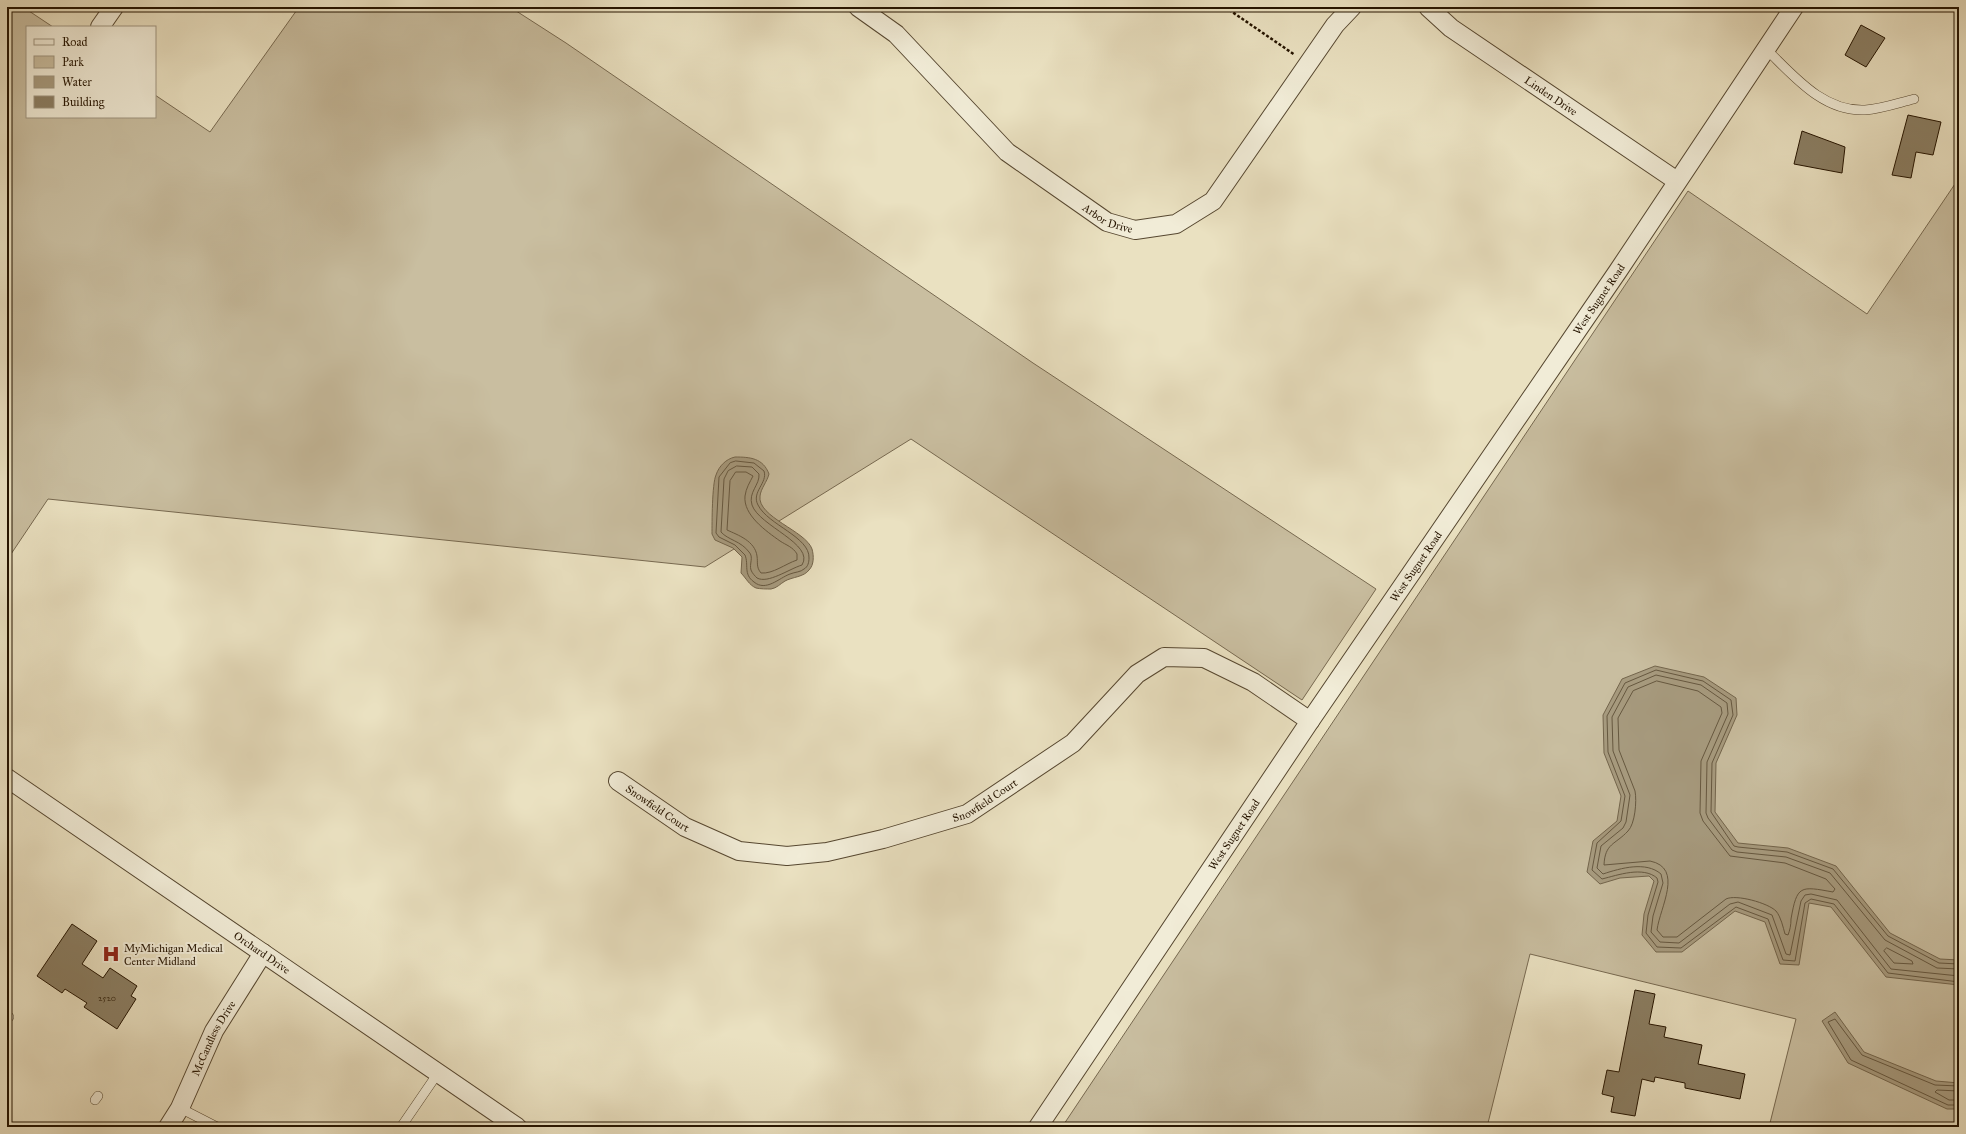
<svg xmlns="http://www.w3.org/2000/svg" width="1966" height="1134" viewBox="0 0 1966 1134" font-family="'IM FELL Great Primer',serif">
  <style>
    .green { fill: #c9bea0; stroke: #776950 }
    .water { fill: #a79b7f; stroke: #73654c }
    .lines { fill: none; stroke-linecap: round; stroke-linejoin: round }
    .shore { stroke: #665840; stroke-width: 1 }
    .building { fill: #8b7f64; stroke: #251400 }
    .service-casing { stroke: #564730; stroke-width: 10 }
    .minor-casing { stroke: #564730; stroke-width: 20 }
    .path { stroke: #251400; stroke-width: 2.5; stroke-dasharray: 3 2; stroke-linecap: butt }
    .service { stroke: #f1ecd7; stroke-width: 9 }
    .minor { stroke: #f1ecd7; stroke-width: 18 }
    .labels { text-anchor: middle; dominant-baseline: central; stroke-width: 4; stroke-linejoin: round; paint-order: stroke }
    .number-label { font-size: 9px; fill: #3e2f19 }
    .street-label { font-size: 11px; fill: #251400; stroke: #f1ecd7 }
    .poi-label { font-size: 11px; fill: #251400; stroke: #f1ecd7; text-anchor: start }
  </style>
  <rect width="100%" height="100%" fill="#eae1c1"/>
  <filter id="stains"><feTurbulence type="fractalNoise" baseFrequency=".005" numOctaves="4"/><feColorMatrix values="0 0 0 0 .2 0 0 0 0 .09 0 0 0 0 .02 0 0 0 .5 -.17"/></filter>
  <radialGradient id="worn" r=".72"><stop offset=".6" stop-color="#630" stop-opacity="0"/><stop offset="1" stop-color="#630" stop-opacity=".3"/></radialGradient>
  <!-- green -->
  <g class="green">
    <polygon points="7,7 23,7 53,27 27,27 27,117 155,117 155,95 210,132 299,7 510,7 566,43 1033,363 1376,589 1302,700 911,439 705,567 48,499 7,560"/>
    <polygon points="1959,178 1959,1127 1769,1127 1796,1019 1530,954 1487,1127 1062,1127 1688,191 1867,314"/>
  </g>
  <!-- water -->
  <g class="water">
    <path d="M735,457C750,457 763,458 769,474C767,482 761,488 760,496C757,517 806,531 812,549C814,556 814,565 809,570C804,577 792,577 785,581C780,584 777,588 771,589C767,589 760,589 756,588C749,585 746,578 741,573L742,557L733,548L715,540L712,534C712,523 712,484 716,475C719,466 726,459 735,457Z"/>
    <polygon points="1655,666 1704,677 1736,698 1737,715 1716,763 1715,812 1738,843 1788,848 1836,866 1890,933 1940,959 1959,960 1959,985 1886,977 1831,907 1809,903 1799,965 1780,964 1765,922 1735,911 1682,952 1656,952 1642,935 1644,914 1654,881 1649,876 1620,878 1600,884 1587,872 1593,841 1617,821 1621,796 1604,753 1603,715 1622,679"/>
    <polygon points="1835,1012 1864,1052 1936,1081 1959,1083 1959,1109 1947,1109 1848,1063 1822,1021"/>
  </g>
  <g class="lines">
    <!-- shore -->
    <g class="shore">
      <path d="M736,461L754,463L764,471C768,483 751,492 758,505C768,525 810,537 809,558C809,562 808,567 804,569C801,572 795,572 790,574C779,578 766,592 754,582C743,574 749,565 745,555L735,545L719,537L716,533L719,477L730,463Z"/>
      <path d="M737,466L752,467L759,474C760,485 748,492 752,505C759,526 815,544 802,565C789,569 768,584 757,578C755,576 752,573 751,570C749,564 754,557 749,552C741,541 728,540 721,532L724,479L728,471Z"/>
      <path d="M736,472H746L753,476C750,482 746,488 745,496C743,515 766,531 780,541C786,545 793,547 797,554V560C785,564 773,574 761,573C756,567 758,563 757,556C755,541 738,535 727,530L730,481Z"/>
      <path d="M1657,681L1698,691L1721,707L1722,713L1701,761L1700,813L1703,821L1730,856L1785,863L1826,879L1835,889L1833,892C1800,886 1797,885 1791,919C1791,925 1790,930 1788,935L1785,934C1783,927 1781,917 1776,911C1768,903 1736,894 1726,899L1677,937H1663L1657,930C1660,907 1684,868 1650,861L1604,865C1605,843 1615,845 1628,831C1635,824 1637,801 1635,791L1619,750L1618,718L1633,691Z"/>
      <polygon points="1887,948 1912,961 1913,964 1894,963 1884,951"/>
      <path d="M1959,964L1939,963L1888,936L1833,869L1787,852L1738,847L1734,846L1711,812L1712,763L1733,715L1731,700L1703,681L1656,670L1625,683L1607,716L1608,752L1625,796L1621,821L1597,843L1592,870L1602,879C1618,875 1643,866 1657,878L1658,882L1648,915L1646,933L1657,947L1681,948L1736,907L1768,919L1783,960L1795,961L1805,903L1811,899L1834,904L1888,973L1959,982"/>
      <path d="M1959,969L1937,968L1885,940L1830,873L1786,857L1737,852L1732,850L1708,818L1706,813L1707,762L1728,714L1727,703L1701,685L1656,675L1628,687L1612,717L1613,751L1630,795L1626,822L1623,828L1601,846L1597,868L1603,874C1621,868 1646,861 1661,874L1663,883L1653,916L1651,932L1660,942L1679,943L1730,904L1738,902L1772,915L1786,954L1790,955L1801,901L1805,895L1811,894L1837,900L1891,969L1959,976"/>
      <polyline points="1959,1086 1935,1085 1862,1055 1835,1019 1828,1022 1851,1060 1948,1105 1959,1105"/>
      <polyline points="1959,1091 1937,1090 1935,1092 1949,1100 1959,1100"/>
    </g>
  </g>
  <!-- building -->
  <g class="building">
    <polygon points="1861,25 1885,38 1866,67 1845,55"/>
    <polygon points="1908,115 1941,122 1933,155 1916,152 1911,178 1892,175"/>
    <polygon points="1802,131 1845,147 1842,173 1794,164"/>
    <polygon points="72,924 97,941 82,964 103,978 110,968 137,986 131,996 136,999 117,1029 84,1007 87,1003 65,989 62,993 37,976"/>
    <polygon points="1635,990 1655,994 1649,1024 1666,1027 1664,1037 1702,1045 1698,1064 1745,1074 1740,1099 1685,1088 1685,1083 1655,1077 1654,1082 1642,1079 1635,1116 1611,1112 1614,1097 1602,1094 1607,1070 1619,1072"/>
  </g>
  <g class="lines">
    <!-- service casing -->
    <g class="service-casing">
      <g id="service">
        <path d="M1766,49C1794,76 1823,112 1865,110C1881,109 1898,103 1914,99"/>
        <polyline points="7,1015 9,1017"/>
        <polyline points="95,1100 98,1096"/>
        <polyline points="180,1108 217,1127"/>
        <polyline points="401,1127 438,1073"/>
      </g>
    </g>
    <!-- minor casing -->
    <g class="minor-casing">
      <g id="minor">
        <path id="s1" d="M858,7L896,34L1007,152L1107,222L1135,230L1176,224L1213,201L1335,25L1352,7"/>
        <path id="s2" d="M1428,7L1451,28L1677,181"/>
        <polyline points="100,27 114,7"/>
        <path id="s3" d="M7,778L517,1127"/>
        <path id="s4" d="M618,781L685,827L739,851L787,856L827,852L883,839L967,814L1073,743L1137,674L1164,657L1204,658L1253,682L1310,721"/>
        <path id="s5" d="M168,1127L180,1108L214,1031L263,953"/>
        <path id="s6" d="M1038,1127L1310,721L1618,271L1794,7"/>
      </g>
    </g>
    <!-- path -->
    <polyline class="path" points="1225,7 1295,55"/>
    <!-- service -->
    <use href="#service" class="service"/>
    <!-- minor -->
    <use href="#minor" class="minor"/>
  </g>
  <!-- icons -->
  <defs>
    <g id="hospital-bare" transform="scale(1.38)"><path d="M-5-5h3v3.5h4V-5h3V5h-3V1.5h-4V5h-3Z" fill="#8f2418" stroke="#f1ecd7" stroke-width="2.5" paint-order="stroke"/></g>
  </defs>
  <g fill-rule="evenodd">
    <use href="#hospital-bare" x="111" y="954"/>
  </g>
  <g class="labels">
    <!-- number labels -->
    <g class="number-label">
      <text x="107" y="997">2520</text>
    </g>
    <!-- street labels -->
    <g class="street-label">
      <text stroke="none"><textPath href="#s2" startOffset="152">Linden Drive</textPath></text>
      <text stroke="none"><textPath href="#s1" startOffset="330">Arbor Drive</textPath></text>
      <text stroke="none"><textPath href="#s6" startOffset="1000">West Sugnet Road</textPath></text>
      <text stroke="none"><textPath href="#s6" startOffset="676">West Sugnet Road</textPath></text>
      <text stroke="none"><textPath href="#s4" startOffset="396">Snowfield Court</textPath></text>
      <text stroke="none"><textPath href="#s4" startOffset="48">Snowfield Court</textPath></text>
      <text stroke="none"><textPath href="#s6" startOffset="352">West Sugnet Road</textPath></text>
      <text stroke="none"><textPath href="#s3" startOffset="309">Orchard Drive</textPath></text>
      <text stroke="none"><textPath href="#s5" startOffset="100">McCandless Drive</textPath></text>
    </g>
    <!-- poi labels -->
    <g class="poi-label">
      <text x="124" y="948">MyMichigan Medical<tspan x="124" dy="13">Center Midland</tspan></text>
    </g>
  </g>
  <!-- margin -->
  <rect width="1966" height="1134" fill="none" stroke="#eae1c1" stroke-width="24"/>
  <rect x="8" y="8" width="1950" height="1118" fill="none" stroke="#251400" stroke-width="2"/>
  <rect x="12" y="12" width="1942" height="1110" fill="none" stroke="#251400"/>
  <!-- legend -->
  <rect x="26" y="26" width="130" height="92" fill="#f1ecd7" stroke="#9f9681"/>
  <rect x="34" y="39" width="20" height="6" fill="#f1ecd7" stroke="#9f9681"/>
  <text x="62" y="46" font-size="12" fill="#251400">Road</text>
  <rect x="34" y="56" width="20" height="12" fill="#c9bea0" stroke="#9f9681"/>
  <text x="62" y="66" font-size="12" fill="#251400">Park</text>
  <rect x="34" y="76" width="20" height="12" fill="#a79b7f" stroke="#9f9681"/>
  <text x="62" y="86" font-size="12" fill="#251400">Water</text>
  <rect x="34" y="96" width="20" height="12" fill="#8b7f64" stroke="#9f9681"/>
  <text x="62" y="106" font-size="12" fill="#251400">Building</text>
  <rect width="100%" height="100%" filter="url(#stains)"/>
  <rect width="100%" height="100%" fill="url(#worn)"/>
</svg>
